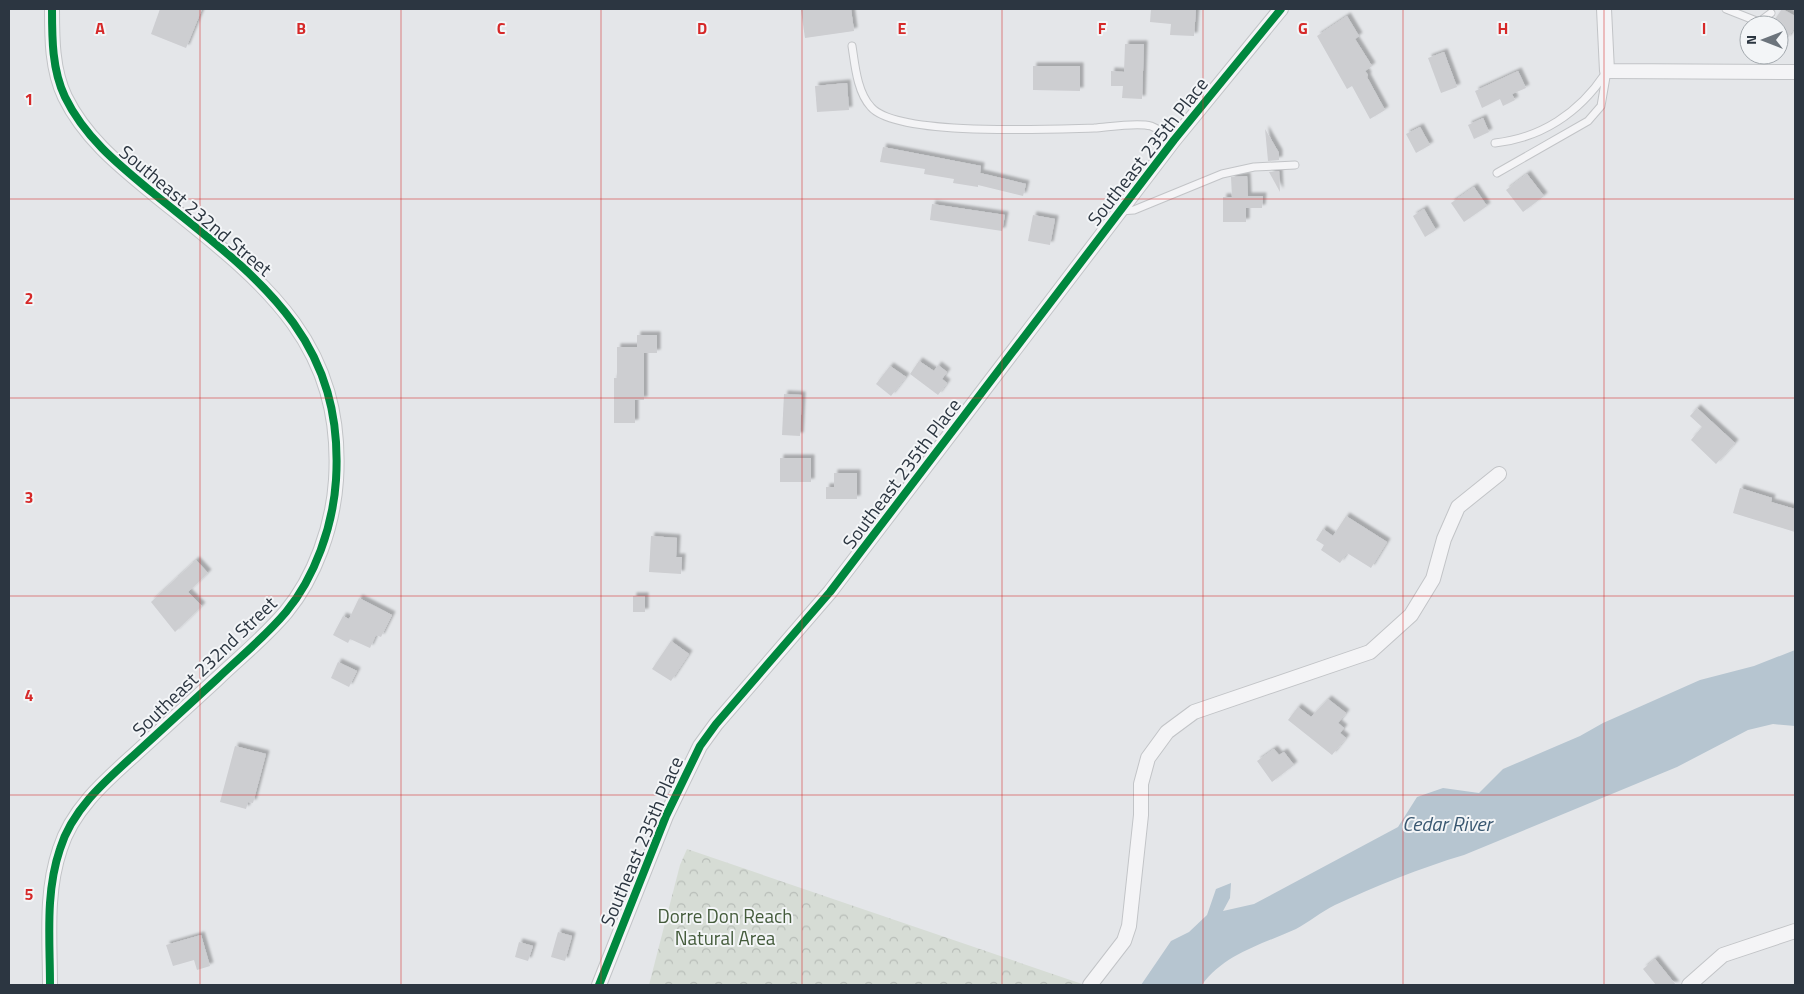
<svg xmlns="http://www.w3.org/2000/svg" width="1804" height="994" viewBox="0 0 1804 994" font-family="'Titillium Web',sans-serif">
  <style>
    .forest { fill: url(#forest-crowns) }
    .water { fill: #b6c5d0 }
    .building { fill: #cdced1; filter: url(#shadow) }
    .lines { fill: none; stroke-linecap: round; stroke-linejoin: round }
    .lane-casing { stroke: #c2c4c7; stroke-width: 9 }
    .street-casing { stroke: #c2c4c7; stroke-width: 16 }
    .lane { stroke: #f4f4f6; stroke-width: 7 }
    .street { stroke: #f4f4f6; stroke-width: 14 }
    .cycleway-casing { stroke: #f3f5f7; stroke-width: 11 }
    .cycleway { stroke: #00873e; stroke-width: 8 }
    .grid { fill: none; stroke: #d62828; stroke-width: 1; stroke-opacity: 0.55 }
    .labels { text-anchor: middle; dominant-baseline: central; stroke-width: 4; stroke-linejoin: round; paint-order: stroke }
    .street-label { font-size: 19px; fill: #2c3641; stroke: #f3f5f7 }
    .park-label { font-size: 19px; fill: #445b3b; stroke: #f3f5f7 }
    .water-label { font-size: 20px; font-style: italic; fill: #3a5871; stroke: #f3f5f7 }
    .grid-label { font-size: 16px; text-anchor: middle; font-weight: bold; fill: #d62828; stroke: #f3f5f7; stroke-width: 4; stroke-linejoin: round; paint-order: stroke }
  </style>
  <defs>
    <pattern id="forest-crowns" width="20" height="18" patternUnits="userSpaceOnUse" patternTransform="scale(1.25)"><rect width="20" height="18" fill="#d6dcd5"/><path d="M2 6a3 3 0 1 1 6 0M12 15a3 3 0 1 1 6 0" fill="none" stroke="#b8bdb8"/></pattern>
    <filter id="shadow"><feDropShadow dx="3.5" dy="-3.5" stdDeviation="1" flood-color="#0004"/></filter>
  </defs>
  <rect width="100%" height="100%" fill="#e4e6e9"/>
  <!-- forest -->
  <polygon class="forest" points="687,849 1085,985 649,985 680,865"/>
  <!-- water -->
  <path class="water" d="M1795,650V726L1773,724L1748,730L1677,767L1464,855C1420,868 1376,886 1335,905C1321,912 1309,922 1296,929C1263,944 1224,954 1202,985H1141L1171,941L1189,932L1207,915L1216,889L1231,883L1230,898L1223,911L1254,904L1398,827L1417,797L1443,788L1479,793L1503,769L1580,736L1603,723L1700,680L1754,666Z"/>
  <!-- building -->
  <g class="building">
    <polygon points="160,9 202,9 186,48 151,34"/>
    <polygon points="851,9 854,31 805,38 801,10"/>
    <polygon points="1151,9 1196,9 1194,36 1170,35 1171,24 1150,22"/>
    <polygon points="1782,9 1795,16 1795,27 1787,39 1779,34 1779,25 1771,25"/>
    <polygon points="1347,16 1359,36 1355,39 1372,66 1365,71 1368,75 1367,77 1385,110 1370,119 1352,86 1347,89 1317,36"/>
    <polygon points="1125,44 1144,44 1142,99 1122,98 1123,86 1111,86 1111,71 1124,72"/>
    <polygon points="1444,52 1457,87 1441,93 1428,58"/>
    <polygon points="1033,66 1080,66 1080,91 1033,90"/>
    <polygon points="1518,71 1526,88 1512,94 1515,100 1503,106 1500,99 1482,108 1475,91"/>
    <polygon points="847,83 849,110 817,112 815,86"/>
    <polygon points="1483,118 1489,132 1474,139 1468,125"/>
    <polygon points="1420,127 1430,145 1416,153 1406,134"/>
    <polygon points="1265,129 1279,153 1279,160 1268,161"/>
    <polygon points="883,147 981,166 980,173 1026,184 1023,196 978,185 978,187 953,183 954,179 924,174 925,169 880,162"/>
    <polygon points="1279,171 1280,192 1269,172"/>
    <polygon points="1527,174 1544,196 1523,212 1506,190"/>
    <polygon points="1247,176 1248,196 1263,196 1262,208 1246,208 1246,222 1223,222 1223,197 1232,197 1231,177"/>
    <polygon points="1474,187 1487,206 1464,222 1451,203"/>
    <polygon points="932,204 1005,215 1002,231 930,220"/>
    <polygon points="1424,209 1436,230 1425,237 1413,216"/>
    <polygon points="1033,215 1055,219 1050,245 1028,241"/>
    <polygon points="637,335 657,335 657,353 644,353 644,400 635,400 635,423 614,423 614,378 617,378 617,347 637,347"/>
    <polygon points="919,361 934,371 938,365 947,372 942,379 947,383 938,395 910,374"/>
    <polygon points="890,366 906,377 891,396 876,384"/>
    <polygon points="784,394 802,395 800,436 782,435"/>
    <polygon points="1697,408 1735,443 1716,464 1691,440 1702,427 1690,416"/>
    <rect x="780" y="458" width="31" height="24"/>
    <polygon points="834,473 857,473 857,499 826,499 826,487 834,487"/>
    <polygon points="1740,488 1772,498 1771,502 1795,509 1795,532 1733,513"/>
    <polygon points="1346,516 1387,542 1371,568 1347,553 1340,563 1321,550 1324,545 1316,540 1323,529 1333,536"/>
    <polygon points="651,536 677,538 676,557 682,557 681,574 649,572"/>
    <polygon points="196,560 208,573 188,592 202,606 175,632 151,602"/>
    <rect x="633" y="596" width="12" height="16"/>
    <polygon points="359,598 392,615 381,637 376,635 370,648 350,639 348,643 333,635 343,616 349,619"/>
    <polygon points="671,641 689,654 671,681 652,669"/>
    <polygon points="338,662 357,671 349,687 331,678"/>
    <polygon points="1328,699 1346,713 1338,723 1344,728 1340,733 1346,738 1332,755 1288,720 1298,707 1311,717"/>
    <polygon points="235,746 266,754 253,803 248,802 246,809 220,802"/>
    <polygon points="1274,749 1279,755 1284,752 1294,765 1272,782 1257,761"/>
    <polygon points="558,932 572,936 565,961 551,957"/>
    <polygon points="201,935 210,966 197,970 194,960 173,966 166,945"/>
    <polygon points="519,942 533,946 528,961 515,957"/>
    <polygon points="1655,959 1676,985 1656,985 1643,969"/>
  </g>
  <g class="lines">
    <!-- lane casing -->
    <g class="lane-casing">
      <g id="lane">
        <polyline points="1726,9 1759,22 1771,13"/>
        <path d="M852,46C855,65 857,92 871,107C897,137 1051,129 1094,128C1109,127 1137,122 1151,126C1159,129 1167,135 1174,140"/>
        <path d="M1495,143C1541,138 1579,113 1605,74"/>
        <polyline points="1497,173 1588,121 1601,106 1607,71"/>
        <polyline points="1120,211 1134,210 1222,174 1254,167 1295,165"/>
      </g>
    </g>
    <!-- street casing -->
    <g class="street-casing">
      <g id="street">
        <polyline points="1604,9 1607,71 1795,72"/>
        <path d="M50,985C50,940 45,893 60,849C72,810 104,782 133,756C161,730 189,705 217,679C240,657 265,637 286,612C315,577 333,526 336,480C345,335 254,275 153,193C119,165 85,138 65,97C52,70 52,38 52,9"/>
        <polyline points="599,985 666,816 700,746 716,724 830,592 1174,140 1281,9"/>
        <polyline points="1090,985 1124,941 1129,926 1141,815 1141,784 1148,758 1167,732 1194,712 1370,652 1411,615 1433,579 1444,539 1458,507 1499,474"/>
        <polyline points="1689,985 1723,955 1795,931"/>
      </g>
    </g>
    <!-- lane -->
    <use href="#lane" class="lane"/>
    <!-- street -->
    <use href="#street" class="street"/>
    <!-- cycleway casing -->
    <g class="cycleway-casing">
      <g id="cycleway">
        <path d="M50,985C50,940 45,893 60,849C72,810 104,782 133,756C161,730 189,705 217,679C240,657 265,637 286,612C315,577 333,526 336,480C345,335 254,275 153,193C119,165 85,138 65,97C52,70 52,38 52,9"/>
        <polyline points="599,985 666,816 700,746 716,724 830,592 1174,140 1281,9"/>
      </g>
    </g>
    <!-- cycleway -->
    <use href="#cycleway" class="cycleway"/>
  </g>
  <!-- grid -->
  <path class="grid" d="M200,9V985M401,9V985M601,9V985M802,9V985M1002,9V985M1203,9V985M1403,9V985M1604,9V985M9,199H1795M9,398H1795M9,596H1795M9,795H1795"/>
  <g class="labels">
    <!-- street labels -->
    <g class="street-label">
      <text transform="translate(1147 151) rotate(-52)">Southeast 235th Place</text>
      <text transform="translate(196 210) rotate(40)">Southeast 232nd Street</text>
      <text transform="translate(901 473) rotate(-53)">Southeast 235th Place</text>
      <text transform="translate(204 666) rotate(-44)">Southeast 232nd Street</text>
      <text transform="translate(641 841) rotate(-67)">Southeast 235th Place</text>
    </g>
    <!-- park labels -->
    <g class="park-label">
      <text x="725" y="915">Dorre Don Reach<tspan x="725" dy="22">Natural Area</tspan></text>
    </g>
    <!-- water labels -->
    <g class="water-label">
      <text x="1447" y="823">Cedar River</text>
    </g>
  </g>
  <g class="grid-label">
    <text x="100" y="34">A</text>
    <text x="301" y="34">B</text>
    <text x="501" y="34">C</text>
    <text x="702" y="34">D</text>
    <text x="902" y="34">E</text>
    <text x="1102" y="34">F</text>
    <text x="1303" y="34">G</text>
    <text x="1503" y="34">H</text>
    <text x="1704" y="34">I</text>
    <text x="29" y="105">1</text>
    <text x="29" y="304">2</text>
    <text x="29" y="503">3</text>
    <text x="29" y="701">4</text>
    <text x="29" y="900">5</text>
  </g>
  <!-- border -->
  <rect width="1804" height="994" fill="none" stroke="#2c3641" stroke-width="20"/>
  <!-- north arrow -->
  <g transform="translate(1764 40) rotate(270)"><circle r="24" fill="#f3f5f7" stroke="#a3a9ae"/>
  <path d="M0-4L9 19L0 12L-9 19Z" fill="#6c747c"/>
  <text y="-8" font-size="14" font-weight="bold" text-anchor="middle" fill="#2c3641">N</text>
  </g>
</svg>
